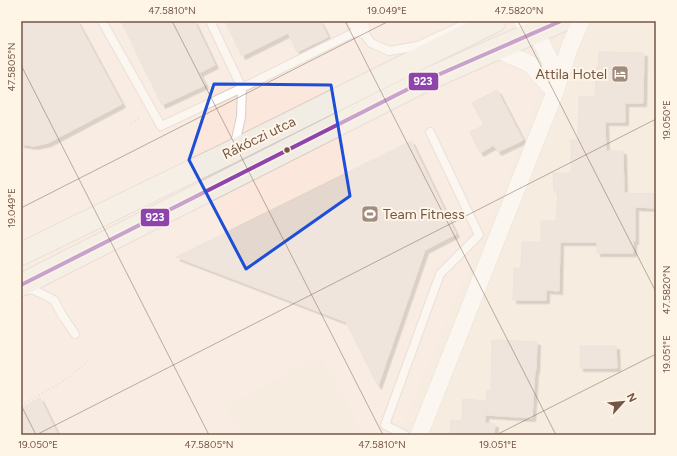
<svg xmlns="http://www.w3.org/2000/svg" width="677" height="456" viewBox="0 0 677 456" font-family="Figtree,sans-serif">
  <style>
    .residential { fill: #f3e6d6 }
    .commercial { fill: #fbe7db }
    .building { fill: #e4d8ce; stroke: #e0d3c9; filter: url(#shadow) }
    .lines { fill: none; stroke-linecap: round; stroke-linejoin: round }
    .lane-casing { stroke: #d8cec5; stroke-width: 10 }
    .street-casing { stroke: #d8cec5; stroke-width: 18 }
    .primary-casing { stroke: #d5cbc3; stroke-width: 24 }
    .path { stroke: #dad0ca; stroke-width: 2.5; stroke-dasharray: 1 3; stroke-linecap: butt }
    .lane { stroke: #fefdfb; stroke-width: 8 }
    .street { stroke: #fefdfb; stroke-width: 17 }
    .primary { stroke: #f2ede4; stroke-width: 22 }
    .bus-1-casing { stroke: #fff5e7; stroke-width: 7 }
    .bus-1 { stroke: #8e44ad; stroke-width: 4 }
    .marked { fill: none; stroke: #1d4ed8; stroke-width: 3; stroke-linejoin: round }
    .ticks { fill: none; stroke: #755646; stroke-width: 1; stroke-opacity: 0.45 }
    .bus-dot { fill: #755646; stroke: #fff5e7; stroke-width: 1.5 }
    .labels { text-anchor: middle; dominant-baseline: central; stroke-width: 4; stroke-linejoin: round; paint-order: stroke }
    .poi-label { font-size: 14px; fill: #755646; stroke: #fff5e7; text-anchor: end }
    .street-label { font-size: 14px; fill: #755646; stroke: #fff5e7 }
    .line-badge { stroke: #fff5e7; stroke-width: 1.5 }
    .badge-label { font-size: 11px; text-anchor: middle; font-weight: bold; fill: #fff }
    .neatline { fill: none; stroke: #755646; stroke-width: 1.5 }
    .ticks-label { font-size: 10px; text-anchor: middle; fill: #755646 }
  </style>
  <defs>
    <filter id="shadow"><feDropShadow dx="3.5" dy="3.5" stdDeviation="0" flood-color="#0004"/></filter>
  </defs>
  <rect width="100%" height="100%" fill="#f7f1e7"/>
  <!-- residential -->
  <rect class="residential" x="21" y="21" width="635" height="414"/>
  <!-- commercial -->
  <polygon class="commercial" points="21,21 516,21 545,72 530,122 399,435 364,435 320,356 226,407 242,435 21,435"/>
  <!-- building -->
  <g class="building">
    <polygon points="21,21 77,21 122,104 48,143 34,146 21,144"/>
    <polygon points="121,21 194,21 215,65 199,73 205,85 162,105"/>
    <polygon points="225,21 320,21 328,37 297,52 288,33 242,56"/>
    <polygon points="599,52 644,53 643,103 625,103 625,122 605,122 606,151 623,151 624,193 656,194 656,208 635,207 635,241 633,241 633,253 597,253 597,242 560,242 559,291 546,290 546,300 513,300 514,268 521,268 522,242 541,242 541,221 556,221 558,191 554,191 553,173 571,173 571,140 578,140 579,96 595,97 596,67 598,67"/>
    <polygon points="497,90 523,140 498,152 494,145 480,153 470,132 484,125 472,103"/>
    <polygon points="411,141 456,234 425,250 378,386 346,322 176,257"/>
    <polygon points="492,340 537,342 536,370 535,370 532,418 486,415 487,390 491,391"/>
    <polygon points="580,346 616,346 617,368 580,368"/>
    <polygon points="40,398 58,435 21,435 21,408"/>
    <polygon points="463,399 486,401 485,423 495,424 494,435 450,435 451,420 462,421"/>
  </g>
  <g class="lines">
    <!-- lane casing -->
    <g class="lane-casing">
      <g id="lane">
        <polyline points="102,21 161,126 242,88 210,21"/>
        <polyline points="234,148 241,117 242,88 361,29 371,43 389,51 418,46 470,22"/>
        <polyline points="26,289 34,290 54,300 62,315 75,334"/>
        <polyline points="405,435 385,425 440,274 479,235 430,132"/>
      </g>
    </g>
    <!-- street casing -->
    <g class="street-casing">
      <g id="street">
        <polyline points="356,21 361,29"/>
        <polyline points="522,21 526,23 536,32 551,62 554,88"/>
        <polyline points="496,49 530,64 555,92"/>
        <polyline points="419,435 555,92 570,46 581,21"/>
      </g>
    </g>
    <!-- primary casing -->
    <g class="primary-casing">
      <g id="primary">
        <polyline points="21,254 233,151 495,21"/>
        <polyline points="21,285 424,81 496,49 561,21"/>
      </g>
    </g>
    <!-- path -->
    <g class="path">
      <polyline points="131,123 141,118"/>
      <polyline points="21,405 40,395 62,382 88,361"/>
    </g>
    <!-- lane -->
    <use href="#lane" class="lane"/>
    <!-- street -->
    <use href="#street" class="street"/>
    <!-- primary -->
    <use href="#primary" class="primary"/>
    <!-- bus-1 casing -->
    <g class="bus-1-casing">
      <polyline id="bus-1" points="21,285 424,81 561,21"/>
    </g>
    <!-- bus-1 -->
    <use href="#bus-1" class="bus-1"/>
  </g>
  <!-- marked area -->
  <path d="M0 0H677V456H0ZM214,84L331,85L350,196L246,269L189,160Z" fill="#f7f1e7" fill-opacity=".55" fill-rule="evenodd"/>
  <path class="marked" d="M214,84L331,85L350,196L246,269L189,160Z"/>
  <!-- ticks -->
  <path class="ticks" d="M172,21L383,435M345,21L556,435M518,21L656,292M21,65L209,435M21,208L389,21M21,405L36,435M36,435L656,119M496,435L656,354"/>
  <!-- icons -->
  <defs>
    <g id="hotel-square" transform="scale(0.9)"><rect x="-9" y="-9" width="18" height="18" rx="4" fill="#a28c7e" stroke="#fff5e7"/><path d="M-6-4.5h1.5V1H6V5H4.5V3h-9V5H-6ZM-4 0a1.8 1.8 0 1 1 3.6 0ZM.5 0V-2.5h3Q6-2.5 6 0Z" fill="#fff"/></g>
    <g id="stadium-square" transform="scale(0.9)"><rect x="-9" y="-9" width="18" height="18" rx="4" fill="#a28c7e" stroke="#fff5e7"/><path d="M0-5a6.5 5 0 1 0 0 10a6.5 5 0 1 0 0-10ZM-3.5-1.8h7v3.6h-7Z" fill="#fff"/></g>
  </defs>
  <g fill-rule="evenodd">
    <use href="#hotel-square" x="620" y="74"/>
    <use href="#stadium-square" x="370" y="214"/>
  </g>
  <!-- markers -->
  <circle class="bus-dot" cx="287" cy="150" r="3.5"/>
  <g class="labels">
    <!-- poi labels -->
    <g class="poi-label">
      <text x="607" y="74">Attila Hotel</text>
      <text x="383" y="214" text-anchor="start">Team Fitness</text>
    </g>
    <!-- street labels -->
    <g class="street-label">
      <text transform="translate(259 138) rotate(-26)">Rákóczi utca</text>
    </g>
  </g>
  <g class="line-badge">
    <rect x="408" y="72" width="31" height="19" rx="4" fill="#8e44ad"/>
    <rect x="140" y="208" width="30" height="19" rx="4" fill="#8e44ad"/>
  </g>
  <g class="badge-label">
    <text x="423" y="85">923</text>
    <text x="155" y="221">923</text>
  </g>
  <!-- border -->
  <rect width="677" height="456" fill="none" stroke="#fff5e7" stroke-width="44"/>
  <!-- north arrow -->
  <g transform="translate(623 402) rotate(63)" stroke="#fff5e7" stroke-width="3" paint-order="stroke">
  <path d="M0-3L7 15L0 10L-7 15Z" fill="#755646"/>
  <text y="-6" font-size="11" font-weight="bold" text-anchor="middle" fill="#755646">N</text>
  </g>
  <rect x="22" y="22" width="633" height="412" class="neatline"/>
  <g class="ticks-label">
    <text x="172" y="14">47.5810°N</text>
    <text x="387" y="14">19.049°E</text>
    <text x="519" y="14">47.5820°N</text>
    <text transform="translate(11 67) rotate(-90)" y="4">47.5805°N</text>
    <text transform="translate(666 120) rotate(-90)" y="4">19.050°E</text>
    <text transform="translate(11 208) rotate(-90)" y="4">19.049°E</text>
    <text transform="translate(666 290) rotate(-90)" y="4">47.5820°N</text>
    <text transform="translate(666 354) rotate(-90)" y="4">19.051°E</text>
    <text x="38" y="448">19.050°E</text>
    <text x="209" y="448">47.5805°N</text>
    <text x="382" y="448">47.5810°N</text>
    <text x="498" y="448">19.051°E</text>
  </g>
</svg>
